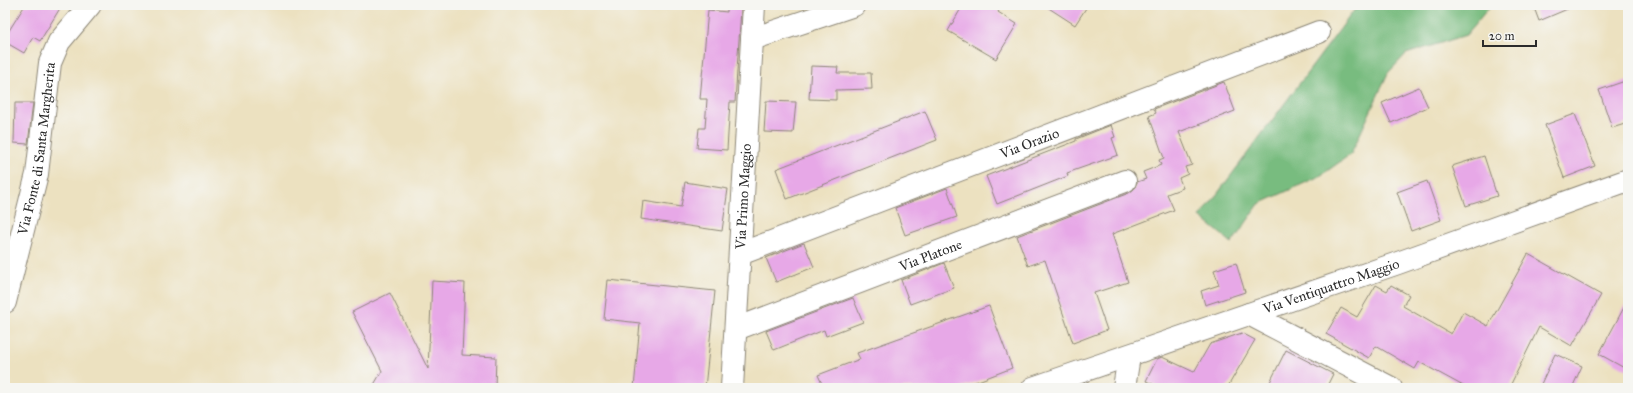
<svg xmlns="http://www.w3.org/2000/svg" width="1633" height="393" viewBox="0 0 1633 393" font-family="'IM FELL Great Primer',serif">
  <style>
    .forest { fill: #78bc7f; stroke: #527455 }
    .building { fill: #e7a8e7 }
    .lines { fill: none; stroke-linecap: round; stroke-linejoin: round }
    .minor-casing { stroke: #8c8676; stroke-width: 24 }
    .minor { stroke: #fff; stroke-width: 22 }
    .labels { text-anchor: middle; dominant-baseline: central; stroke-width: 4; stroke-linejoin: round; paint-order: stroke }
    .street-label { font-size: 14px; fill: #2b2b2b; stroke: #f6f6f2 }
  </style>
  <rect width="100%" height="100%" fill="#f6f6f2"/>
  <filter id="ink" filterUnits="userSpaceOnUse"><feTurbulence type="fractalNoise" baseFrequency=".025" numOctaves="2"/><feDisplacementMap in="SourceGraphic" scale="8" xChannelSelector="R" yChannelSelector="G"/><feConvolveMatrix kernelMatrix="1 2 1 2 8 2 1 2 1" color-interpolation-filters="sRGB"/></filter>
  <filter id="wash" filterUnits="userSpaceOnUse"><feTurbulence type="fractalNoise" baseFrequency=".012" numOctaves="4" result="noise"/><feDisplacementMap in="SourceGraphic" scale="16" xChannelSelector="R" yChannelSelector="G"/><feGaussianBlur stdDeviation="0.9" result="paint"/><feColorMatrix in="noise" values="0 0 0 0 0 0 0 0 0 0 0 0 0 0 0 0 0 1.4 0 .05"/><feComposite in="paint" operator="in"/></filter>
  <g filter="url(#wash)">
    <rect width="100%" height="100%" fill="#ece1c0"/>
    <!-- forest -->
    <polygon class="forest" points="1358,5 1491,5 1466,35 1406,54 1388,73 1351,154 1320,176 1259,204 1232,243 1200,217"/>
    <g id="blocks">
      <!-- building -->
      <g class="building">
        <polygon points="25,5 62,5 40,41 33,37 24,53 5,42 5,37"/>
        <polygon points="963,5 1002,5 998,12 1017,24 996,59 948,31"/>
        <polygon points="1044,5 1088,5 1075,25"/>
        <polygon points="1533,5 1577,5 1539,21"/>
        <polygon points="727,7 741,8 735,102 730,102 727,150 697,148 699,128 705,128 707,99 700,99 708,10 727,12"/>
        <polygon points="811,66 838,67 837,73 871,73 872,89 836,90 836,100 809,99"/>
        <polygon points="1628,80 1628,123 1612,128 1599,90"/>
        <polygon points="1224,82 1235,111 1179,132 1192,165 1185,167 1188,174 1179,178 1183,188 1167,194 1174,210 1112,234 1128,282 1094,293 1107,330 1073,343 1045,260 1028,266 1017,236 1129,193 1134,189 1137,182 1146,179 1143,172 1161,165 1159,160 1164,158 1149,116 1156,113 1154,109"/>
        <polygon points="1419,87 1428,107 1391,123 1382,103"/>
        <polygon points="766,101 796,102 793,133 764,132"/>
        <polygon points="15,103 33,103 28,144 14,143"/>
        <polygon points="925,111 937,140 787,199 776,169"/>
        <polygon points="1575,114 1595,166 1564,178 1545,125"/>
        <polygon points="1111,125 1115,137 1112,138 1118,155 1067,173 1068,176 997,204 986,176 1076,141 1076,139"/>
        <polygon points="1484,156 1497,196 1466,206 1452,166"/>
        <polygon points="1427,181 1441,220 1411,231 1397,192"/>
        <polygon points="685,182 728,189 722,231 641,219 643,201 681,207"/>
        <polygon points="947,188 957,217 905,235 895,208"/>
        <polygon points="804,243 814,267 776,282 766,258"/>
        <polygon points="1528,254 1601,295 1572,346 1539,327 1509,388 1467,388 1419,362 1415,369 1376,346 1369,358 1326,334 1341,308 1357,317 1376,285 1387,291 1391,285 1409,295 1403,306 1451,334 1463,312 1488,326"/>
        <polygon points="944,263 954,288 910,304 901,280"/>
        <polygon points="1236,263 1245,292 1205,305 1201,291 1219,285 1214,270"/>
        <polygon points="608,280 715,291 705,388 634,388 640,323 604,319"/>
        <polygon points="432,281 465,283 462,355 496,357 495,388 372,388 382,371 352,312 390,293 428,369"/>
        <polygon points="853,298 863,322 826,336 824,330 774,350 766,331"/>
        <polygon points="1628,300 1628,370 1599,354"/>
        <polygon points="989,306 1012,368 960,388 824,388 818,375 860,359 857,353"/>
        <polygon points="1242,333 1255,340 1227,388 1161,388 1146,381 1157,359 1162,357 1194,372 1210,344"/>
        <polygon points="1286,350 1333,374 1326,388 1267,388"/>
        <polygon points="1555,354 1582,366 1572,388 1550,388 1541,384"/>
      </g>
    </g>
  </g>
  <g filter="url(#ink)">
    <use href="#blocks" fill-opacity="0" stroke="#8c8676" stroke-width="1"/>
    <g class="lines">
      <!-- minor casing -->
      <g class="minor-casing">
        <g id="minor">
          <polyline points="752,39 854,5"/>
          <path id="s1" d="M740,254L1319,32"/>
          <path id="s2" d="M5,302L37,174L50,63L59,42L90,5"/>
          <polyline points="1249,314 1391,388"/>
          <path id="s3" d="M736,329L1125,181"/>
          <path id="s4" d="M732,388L754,5"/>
          <path id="s5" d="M1033,388L1398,263L1628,180"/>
          <polyline points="1124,388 1129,356"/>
        </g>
      </g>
      <!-- minor -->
      <use href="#minor" class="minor"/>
    </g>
  </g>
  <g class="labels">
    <!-- street labels -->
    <g class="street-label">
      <text stroke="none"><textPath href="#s1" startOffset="310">Via Orazio</textPath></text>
      <text stroke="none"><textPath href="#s2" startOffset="157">Via Fonte di Santa Margherita</textPath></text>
      <text stroke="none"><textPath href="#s4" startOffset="192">Via Primo Maggio</textPath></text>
      <text stroke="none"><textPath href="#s3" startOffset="208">Via Platone</textPath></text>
      <text stroke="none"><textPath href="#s5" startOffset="315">Via Ventiquattro Maggio</textPath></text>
    </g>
  </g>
  <!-- margin -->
  <rect width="1633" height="393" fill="none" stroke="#f6f6f2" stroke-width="20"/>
  <!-- scale -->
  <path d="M1483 40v6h53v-6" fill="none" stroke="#2b2b2b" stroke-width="2"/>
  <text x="1489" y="40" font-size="12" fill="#2b2b2b" stroke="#f6f6f2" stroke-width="3" paint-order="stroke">20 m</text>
</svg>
